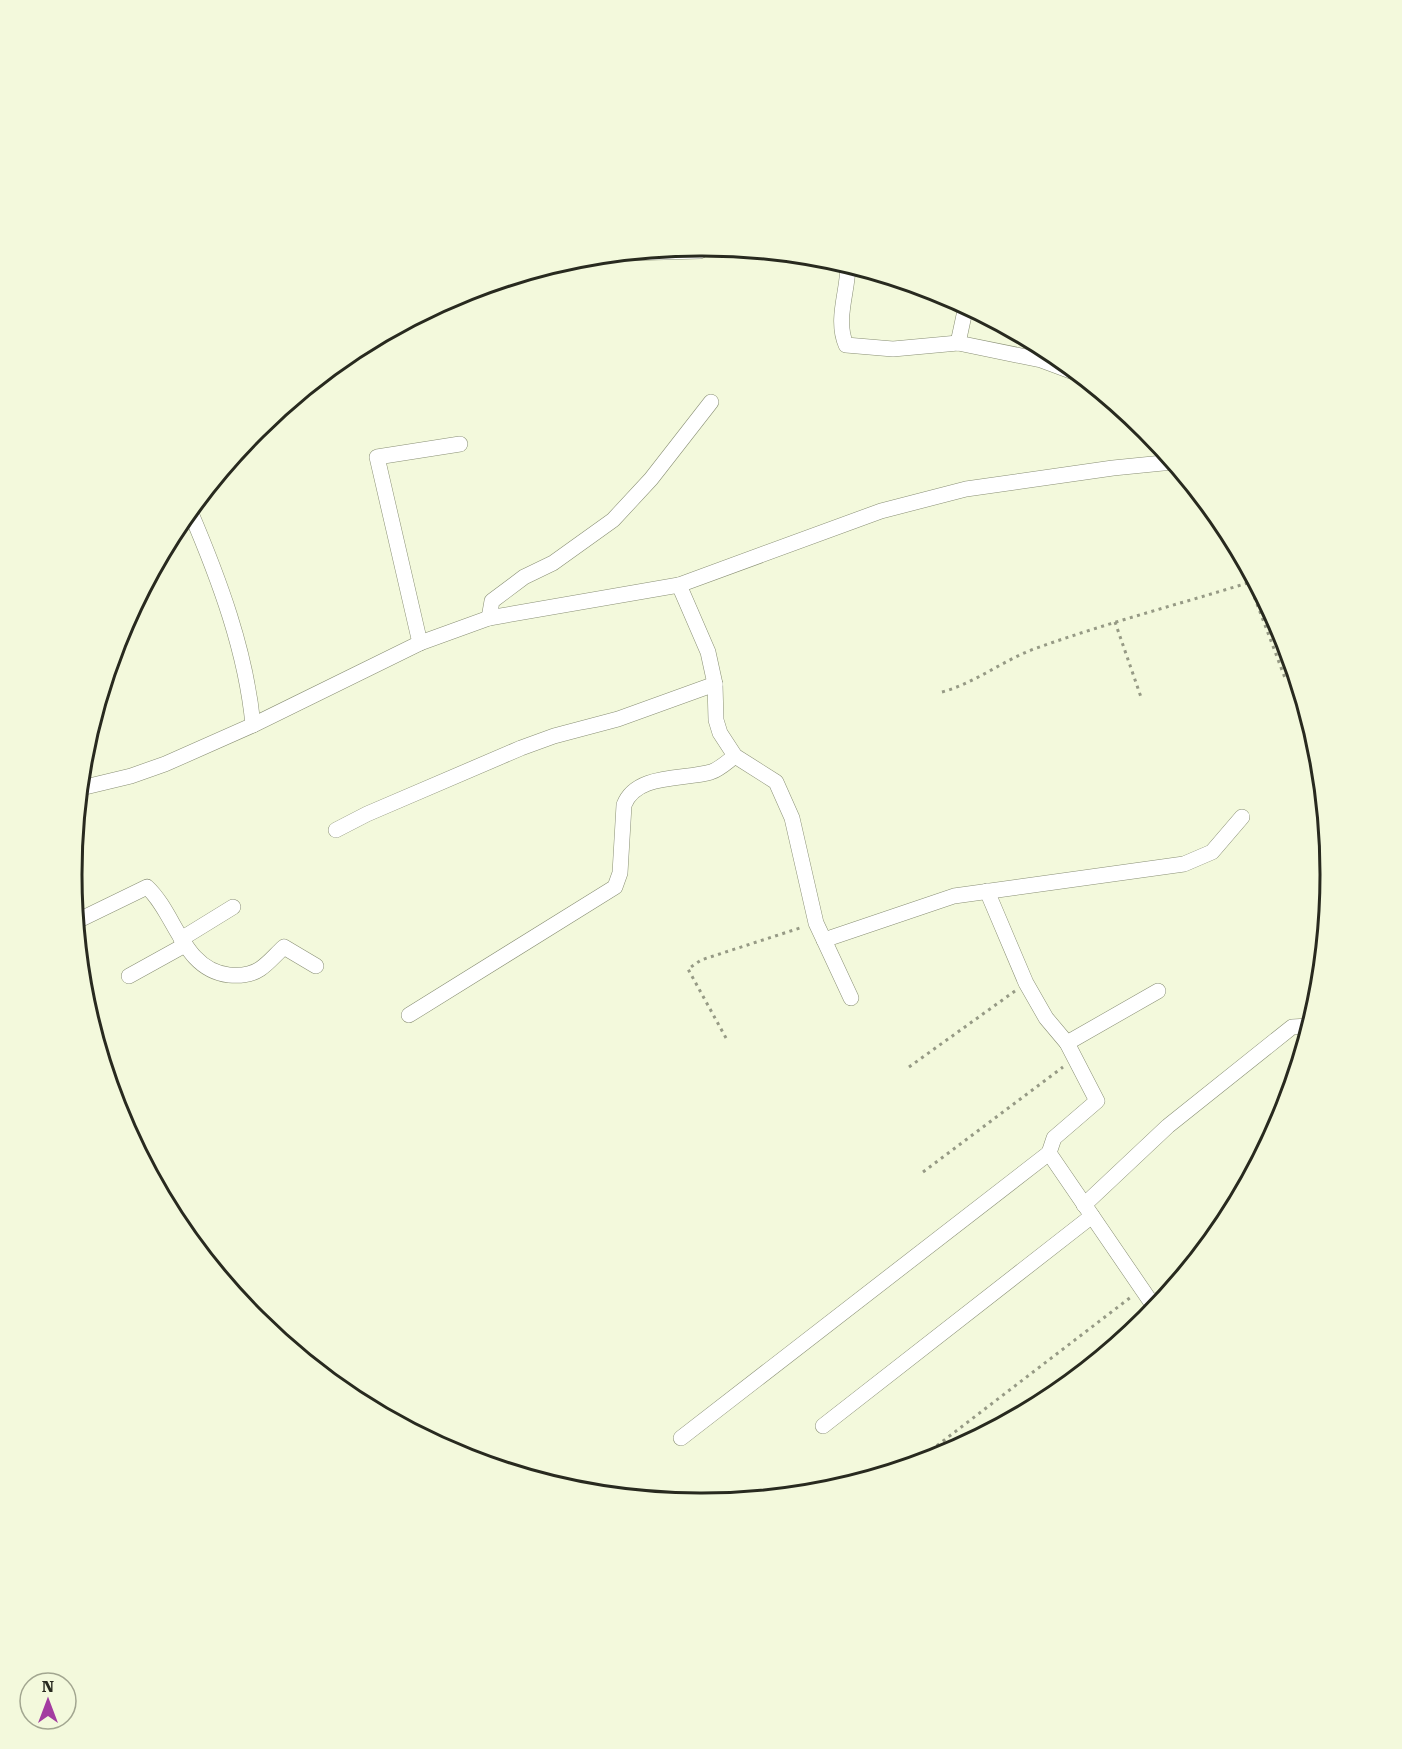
<svg xmlns="http://www.w3.org/2000/svg" width="1402" height="1749" viewBox="0 0 1402 1749" font-family="'Roboto Serif',serif">
  <style>
    .lines { fill: none; stroke-linecap: round; stroke-linejoin: round }
    .street-casing { stroke: #898f75; stroke-width: 16 }
    .path { stroke: #969a85; stroke-width: 3; stroke-dasharray: 3 4.5; stroke-linecap: butt }
    .street { stroke: #fff; stroke-width: 15 }
    .rim { fill: none; stroke: #282a1f; stroke-width: 3 }
  </style>
  <rect width="100%" height="100%" fill="#f3f9dc"/>
  <g class="lines">
    <!-- street casing -->
    <g class="street-casing">
      <g id="street">
        <polyline points="628,253 700,251 707,246"/>
        <path d="M848,265C848,292 835,319 846,345L893,349L958,343L1041,360L1076,373"/>
        <polyline points="958,343 966,306"/>
        <path d="M190,511C219,579 246,651 253,725"/>
        <polyline points="679,585 708,652 715,684 716,720 720,733 735,756 776,782 792,818 816,923 824,940 954,896 1184,864 1212,852 1242,817"/>
        <polyline points="489,618 492,601 524,577 553,563 613,520 651,479 711,402"/>
        <polyline points="420,643 377,457 460,444"/>
        <polyline points="81,788 131,776 165,764 253,725 420,643 489,618 679,585 881,511 966,489 1113,468 1173,462"/>
        <polyline points="336,830 367,814 521,748 554,736 618,719 715,684"/>
        <polyline points="987,891 1026,983 1046,1018 1067,1043 1097,1101 1054,1138 1049,1153 1155,1308"/>
        <path d="M77,921L147,887C176,914 183,970 229,975C240,976 251,975 260,969C269,963 276,954 284,947L316,966"/>
        <polyline points="181,939 233,907"/>
        <polyline points="824,940 851,998"/>
        <polyline points="129,976 185,945"/>
        <path d="M409,1015L615,887L620,873L624,805C636,773 684,780 711,772C720,769 728,761 735,756"/>
        <polyline points="1067,1043 1158,991"/>
        <polyline points="1084,1205 1168,1126 1292,1027 1309,1026"/>
        <polyline points="1153,1305 1169,1291"/>
        <polyline points="823,1426 1092,1216"/>
        <polyline points="681,1438 1049,1153"/>
      </g>
    </g>
    <!-- path -->
    <g class="path">
      <polyline points="1255,582 1254,596 1285,678"/>
      <polyline points="1115,622 1142,700"/>
      <path d="M942,692C975,683 1002,661 1034,649C1106,623 1180,604 1254,581"/>
      <polyline points="726,1038 688,969 701,960 803,927"/>
      <polyline points="909,1067 1015,991"/>
      <polyline points="923,1172 1063,1067"/>
      <polyline points="913,1464 1131,1297"/>
    </g>
    <!-- street -->
    <use href="#street" class="street"/>
  </g>
  <!-- crop -->
  <path d="M0 0H1402V1749H0ZM700 256H702A618 618 0 0 1 1320 874V875A618 618 0 0 1 702 1493H700A618 618 0 0 1 82 875V874A618 618 0 0 1 700 256Z" fill="#f3f9dc" fill-rule="evenodd"/>
  <path class="rim" d="M700 256H702A618 618 0 0 1 1320 874V875A618 618 0 0 1 702 1493H700A618 618 0 0 1 82 875V874A618 618 0 0 1 700 256Z"/>
  <!-- north arrow -->
  <g transform="translate(48 1701)"><circle r="28" fill="#f3f9dc" stroke="#a2a690" stroke-width="1.5"/>
  <path d="M0-4.5L10 22L0 15L-10 22Z" fill="#a33ca0"/>
  <text y="-9" font-size="16" font-weight="bold" text-anchor="middle" fill="#282a1f">N</text>
  </g>
</svg>
